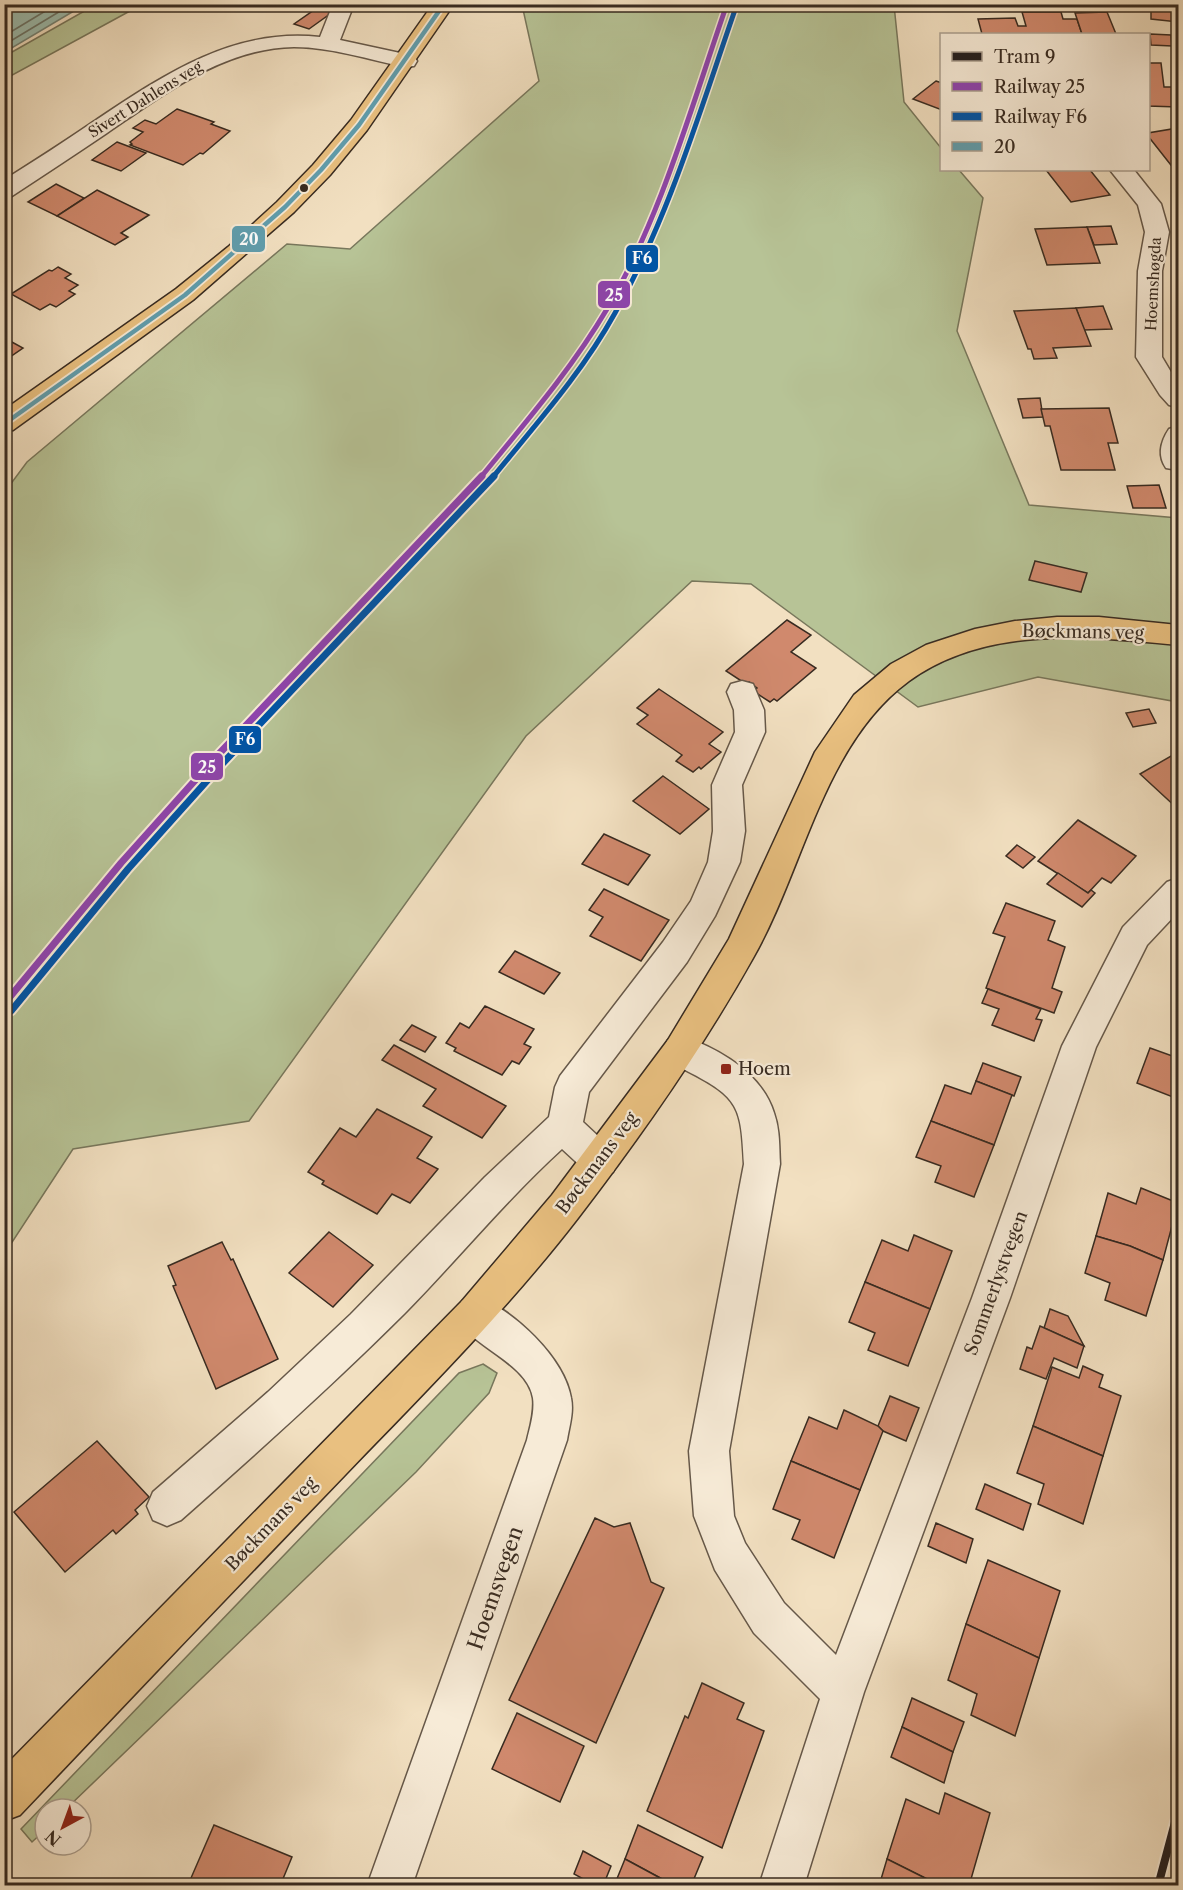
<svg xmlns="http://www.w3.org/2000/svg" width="1183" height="1890" viewBox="0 0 1183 1890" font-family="'Libre Caslon Text',serif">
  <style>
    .green { fill: #b7c396; stroke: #78775c; stroke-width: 1.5 }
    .water { fill: #9cbdaf; stroke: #748376; stroke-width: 1.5 }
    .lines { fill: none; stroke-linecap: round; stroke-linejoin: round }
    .shore { stroke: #6a7468; stroke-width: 1.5 }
    .building { fill: #d0896d; stroke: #382b21; stroke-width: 1.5 }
    .minor-casing { stroke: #665849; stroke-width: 3 }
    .major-casing { stroke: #382b21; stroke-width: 3 }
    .highway-casing { stroke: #382b21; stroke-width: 3 }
    .minor { fill: #f7ebd7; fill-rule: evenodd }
    .major { fill: #e9c080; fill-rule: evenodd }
    .highway { fill: #e9c080; fill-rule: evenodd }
    .bus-1-casing { stroke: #f7ebd7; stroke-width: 8 }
    .bus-1 { stroke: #609eae; stroke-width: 4.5 }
    .rail-1-far1-casing { stroke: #f7ebd7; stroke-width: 8 }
    .rail-1-casing { stroke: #f7ebd7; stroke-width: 11 }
    .rail-2-far1-casing { stroke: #f7ebd7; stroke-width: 8 }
    .rail-2-casing { stroke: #f7ebd7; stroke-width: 11 }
    .rail-1-far1 { stroke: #8e44ad; stroke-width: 5 }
    .rail-1 { stroke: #8e44ad; stroke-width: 7 }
    .rail-2-far1 { stroke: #0054a6; stroke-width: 5 }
    .rail-2 { stroke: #0054a6; stroke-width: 7 }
    .tram-1-casing { stroke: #f7ebd7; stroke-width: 12 }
    .tram-1 { stroke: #231f20; stroke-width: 8 }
    .bus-dot { fill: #382b21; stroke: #f7ebd7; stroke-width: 2 }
    .poi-dot { fill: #8f2418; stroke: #f7ebd7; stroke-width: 2 }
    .labels { text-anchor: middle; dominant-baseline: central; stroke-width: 4.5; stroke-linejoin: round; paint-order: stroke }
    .far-street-label { font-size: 15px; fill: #382b21; stroke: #f7ebd7 }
    .street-label { font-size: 18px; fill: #382b21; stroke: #f7ebd7 }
    .poi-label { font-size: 18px; fill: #382b21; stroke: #f7ebd7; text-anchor: start }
    .near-street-label { font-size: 21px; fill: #382b21; stroke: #f7ebd7 }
    .line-badge { stroke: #f7ebd7; stroke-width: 2 }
    .badge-label { font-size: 16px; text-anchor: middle; font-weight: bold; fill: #fff }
  </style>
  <rect width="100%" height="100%" fill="#f2e0c1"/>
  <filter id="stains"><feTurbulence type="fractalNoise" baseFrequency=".00333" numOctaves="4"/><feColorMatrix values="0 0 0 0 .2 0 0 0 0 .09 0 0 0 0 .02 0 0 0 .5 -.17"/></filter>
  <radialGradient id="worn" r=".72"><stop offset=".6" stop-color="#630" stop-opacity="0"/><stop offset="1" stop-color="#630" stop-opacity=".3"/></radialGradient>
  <!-- green -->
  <g class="green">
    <polygon points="95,5 141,5 5,79 5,56"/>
    <polygon points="522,5 894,5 904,102 941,148 942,170 959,170 983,198 957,331 1029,505 1178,518 1178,702 1038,677 918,707 751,584 692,581 526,736 249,1121 73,1149 5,1253 4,493 27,462 287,244 350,249 539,81"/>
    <polygon points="483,1364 497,1373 489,1393 416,1472 66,1809 45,1809 45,1830 32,1842 21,1829 459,1373"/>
  </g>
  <!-- water -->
  <polygon class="water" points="5,4 84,4 84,5 5,52"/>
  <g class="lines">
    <!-- shore -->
    <g class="shore">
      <polyline points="4,36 57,4"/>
      <polyline points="4,45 72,4"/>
    </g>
  </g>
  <!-- building -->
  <g class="building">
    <polygon points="312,4 334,11 309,29 294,24 311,12 305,9"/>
    <polygon points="1151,4 1178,6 1178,22 1151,19"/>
    <polygon points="1022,12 1061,12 1063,19 1077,19 1082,34 982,34 978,19 1015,18 1018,26 1026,26"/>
    <polygon points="1107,12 1116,34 1082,34 1075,13"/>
    <polygon points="1150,34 1171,35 1172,46 1151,45"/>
    <polygon points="1172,48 1178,49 1178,64 1174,64"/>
    <polygon points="1148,63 1161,63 1164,87 1178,87 1178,107 1148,106"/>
    <polygon points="936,81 942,83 942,110 913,99"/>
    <polygon points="177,109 214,122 211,124 230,131 203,154 200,153 183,165 130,145 132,144 130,142 143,132 133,128 145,120 156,124"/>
    <polygon points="1178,128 1178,174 1148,136 1148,133"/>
    <polygon points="117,142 146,153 121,171 92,160"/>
    <polygon points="1046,170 1090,170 1110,195 1071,202"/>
    <polygon points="56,184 84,198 57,216 28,202"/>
    <polygon points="97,190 149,215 121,233 128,237 115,245 57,216"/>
    <polygon points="1111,226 1117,244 1094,245 1087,227"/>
    <polygon points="1087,227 1100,263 1047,265 1035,229"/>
    <polygon points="58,267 71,274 65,278 78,285 69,291 75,294 56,307 50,304 40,310 11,294 49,270 52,271"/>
    <polygon points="1103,306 1112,329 1084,330 1076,308"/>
    <polygon points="1076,308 1091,346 1053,348 1057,358 1034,359 1031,349 1028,349 1014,311"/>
    <polygon points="10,341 23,348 4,361 4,344"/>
    <polygon points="1040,398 1043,417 1023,418 1018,399"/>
    <polygon points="1109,408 1118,443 1108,443 1115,470 1061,470 1050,426 1045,426 1041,409"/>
    <polygon points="1159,485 1166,508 1133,508 1127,486"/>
    <polygon points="1035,561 1087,573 1081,592 1029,580"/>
    <polygon points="787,620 811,635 791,652 816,668 777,701 774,699 770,702 753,691 757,688 749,682 746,684 726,671"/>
    <polygon points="659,689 723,732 709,744 721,752 701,769 699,767 693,772 676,761 682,755 637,724 648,715 637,708"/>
    <polygon points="1149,709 1156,723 1133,727 1126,713"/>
    <polygon points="1178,752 1178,809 1140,774"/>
    <polygon points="663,776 709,809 680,834 633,801"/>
    <polygon points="1078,820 1136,856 1111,883 1102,878 1088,893 1038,861"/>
    <polygon points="604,834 650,855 628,885 582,864"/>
    <polygon points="1017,845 1035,857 1023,868 1006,856"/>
    <polygon points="1058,873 1088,893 1091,890 1095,893 1082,907 1047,884"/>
    <polygon points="604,889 669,920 641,961 590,936 603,917 589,910"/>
    <polygon points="1006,903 1055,921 1048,940 1065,947 1052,988 1062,992 1054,1013 986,988 1005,937 993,933"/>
    <polygon points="515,951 560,973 544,994 499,972"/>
    <polygon points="988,989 1041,1009 1036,1019 1042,1020 1034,1041 992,1025 999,1009 982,1003"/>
    <polygon points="485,1006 534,1029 524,1044 531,1047 519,1064 512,1061 502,1075 454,1051 456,1048 446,1043 460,1023 469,1028"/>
    <polygon points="412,1025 436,1037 425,1052 400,1040"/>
    <polygon points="394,1045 506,1106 482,1138 423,1106 436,1089 382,1060"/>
    <polygon points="1150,1048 1178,1058 1178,1099 1137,1083"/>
    <polygon points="983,1063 1021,1077 1014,1096 976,1081"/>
    <polygon points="976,1081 1012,1095 994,1145 931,1121 945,1085 971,1094"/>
    <polygon points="377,1109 432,1137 417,1158 438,1169 410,1203 392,1194 377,1214 322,1184 324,1181 308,1172 340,1128 356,1137"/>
    <polygon points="931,1121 994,1145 974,1197 935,1182 941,1166 916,1157"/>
    <polygon points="1141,1188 1178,1203 1163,1260 1130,1246 1096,1236 1108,1193 1136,1204"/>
    <polygon points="329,1232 373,1265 333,1307 289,1273"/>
    <polygon points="914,1235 952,1251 930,1309 865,1282 882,1240 908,1251"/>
    <polygon points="1096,1236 1130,1246 1163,1260 1146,1316 1105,1300 1110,1283 1085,1273"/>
    <polygon points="222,1242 231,1260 233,1259 278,1359 216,1389 173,1286 176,1285 168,1266"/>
    <polygon points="865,1282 930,1309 908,1366 868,1350 875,1333 849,1322"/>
    <polygon points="1050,1309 1068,1316 1084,1346 1044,1328"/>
    <polygon points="1040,1326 1084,1346 1077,1368 1054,1358 1046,1379 1020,1369 1027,1347 1032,1349"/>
    <polygon points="1083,1366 1103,1375 1099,1387 1121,1396 1103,1456 1033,1426 1052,1367 1079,1378"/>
    <polygon points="890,1396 919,1408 906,1441 883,1431 878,1426"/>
    <polygon points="844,1410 878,1426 883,1431 860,1490 791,1461 809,1417 837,1429"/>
    <polygon points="1033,1426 1103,1456 1083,1524 1038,1504 1044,1484 1017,1473"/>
    <polygon points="97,1441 149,1497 135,1510 138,1514 116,1534 113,1530 65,1572 14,1512"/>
    <polygon points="791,1461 860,1490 834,1558 792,1539 800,1520 773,1509"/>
    <polygon points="985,1484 1031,1504 1023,1530 976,1509"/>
    <polygon points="595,1518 614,1527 630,1523 651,1582 664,1588 596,1743 509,1700"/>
    <polygon points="936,1523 973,1539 966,1563 928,1546"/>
    <polygon points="988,1560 1060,1591 1039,1658 966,1624"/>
    <polygon points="966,1624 1039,1658 1015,1736 971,1715 977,1694 948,1680"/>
    <polygon points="702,1683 744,1703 737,1719 764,1731 722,1848 647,1811 685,1716 688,1718"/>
    <polygon points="912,1698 964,1722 953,1752 902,1727"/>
    <polygon points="517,1713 584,1746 560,1802 492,1769"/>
    <polygon points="902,1727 953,1752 944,1783 891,1757"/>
    <polygon points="945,1793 990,1813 969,1886 941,1886 887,1859 906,1799 939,1814"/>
    <polygon points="214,1825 292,1857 280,1886 185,1886 188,1885"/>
    <polygon points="638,1825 703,1857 691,1886 675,1886 625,1859"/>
    <polygon points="583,1851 611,1866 603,1886 596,1886 574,1874"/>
    <polygon points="625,1859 675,1886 614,1886"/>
    <polygon points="887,1859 941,1886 879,1886"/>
  </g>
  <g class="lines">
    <!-- minor casing -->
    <g class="minor-casing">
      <g id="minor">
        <path d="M333,4H354L340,40L414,56L417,61L414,66L406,67C369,60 332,47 294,47C223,48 163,95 107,133C76,154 44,175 12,196L4,198V180C34,161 64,142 93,122C162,76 233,27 320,37Z"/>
        <polygon points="1110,170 1134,170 1161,204 1169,232 1162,271 1162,357 1178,384 1178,407 1169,405 1160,395 1136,357 1138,271 1145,232 1138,205"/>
        <path d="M1178,426V470L1166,468C1157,455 1161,441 1169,429Z"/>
        <path d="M742,681L753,684L764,710L765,732L742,785L745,831L740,862L715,916L687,962L589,1092L583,1122L613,1150L618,1161L613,1172L600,1177L587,1172L562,1149C506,1200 458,1259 405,1313C333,1385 257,1453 181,1520L167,1526L153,1520L147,1506L153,1492L268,1392L351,1314L485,1177L549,1117L555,1087L560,1076L663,942L691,901L708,862L713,831L712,785L735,732L734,710L727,692L731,684Z"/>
        <path d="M1178,878V912L1147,945L1096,1047L1010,1298L864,1692L804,1886H759L820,1699L754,1633L715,1570L694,1516L689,1451L744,1164C741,1107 740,1098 687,1071C676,1065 669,1062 663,1050L668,1040L680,1035C719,1049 761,1072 774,1113C780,1130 779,1147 780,1164L729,1451L734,1516L745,1543L784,1603L836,1655L972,1298L1062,1046L1123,927L1167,882Z"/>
        <path d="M475,1295C513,1310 564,1357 571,1398C574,1412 569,1427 567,1440L412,1886H367L527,1440C530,1427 535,1412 533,1398C528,1366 480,1349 462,1326C459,1322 458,1317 456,1313L462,1301Z"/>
      </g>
    </g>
    <!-- major casing -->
    <g class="major-casing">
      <path id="major" d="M1057,617H1099L1178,625V645C1090,636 986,625 909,681C823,744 804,869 753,958C702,1049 642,1135 578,1218C507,1310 425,1392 345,1475C236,1588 128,1701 20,1815L4,1821V1767L462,1301L552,1195L668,1040L729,939L815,752L854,695L891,664L926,645L975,629L1015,621Z"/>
    </g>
    <!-- highway casing -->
    <g class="highway-casing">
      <polygon id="highway" points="433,4 454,4 367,130 330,175 294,212 193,300 13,430 4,432 4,410 176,289 228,247 277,202 313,165 351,120"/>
    </g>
    <!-- minor -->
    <use href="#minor" class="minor"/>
    <!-- major -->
    <use href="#major" class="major"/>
    <!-- highway -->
    <use href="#highway" class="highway"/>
    <!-- bus-1 casing -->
    <g class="bus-1-casing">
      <polyline id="bus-1" points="4,424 185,295 285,207 321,170 359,125 444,4"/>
    </g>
    <!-- bus-1 -->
    <use href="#bus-1" class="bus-1"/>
    <!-- rail-1-far1 casing -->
    <g class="rail-1-far1-casing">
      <path id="rail-1-far1" d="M481,477C525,423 571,370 607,309C662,215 691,107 727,4"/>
    </g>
    <!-- rail-1 casing -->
    <g class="rail-1-casing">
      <polyline id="rail-1" points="4,1004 121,863 216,757 482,476"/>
    </g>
    <!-- rail-2-far1 casing -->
    <g class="rail-2-far1-casing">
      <path id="rail-2-far1" d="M493,477C536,424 582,373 615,313C669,217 700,110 736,7"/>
    </g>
    <!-- rail-2 casing -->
    <g class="rail-2-casing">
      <polyline id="rail-2" points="11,1011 128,869 223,763 494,476"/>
    </g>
    <!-- rail-1-far1 -->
    <use href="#rail-1-far1" class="rail-1-far1"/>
    <!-- rail-1 -->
    <use href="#rail-1" class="rail-1"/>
    <!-- rail-2-far1 -->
    <use href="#rail-2-far1" class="rail-2-far1"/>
    <!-- rail-2 -->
    <use href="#rail-2" class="rail-2"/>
    <!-- tram-1 casing -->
    <g class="tram-1-casing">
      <polyline id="tram-1" points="1158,1886 1178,1811"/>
    </g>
    <!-- tram-1 -->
    <use href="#tram-1" class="tram-1"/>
  </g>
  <!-- markers -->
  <circle class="bus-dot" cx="304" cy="188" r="5"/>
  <rect class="poi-dot" x="720" y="1063" width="12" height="12" rx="3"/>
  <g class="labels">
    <!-- far-street labels -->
    <g class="far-street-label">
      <text transform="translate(145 99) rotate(-32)">Sivert Dahlens veg</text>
      <text transform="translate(1153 284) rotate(-87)">Hoemshøgda</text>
    </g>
    <!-- street labels -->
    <g class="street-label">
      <text transform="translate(1083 632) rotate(1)">Bøckmans veg</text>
      <text transform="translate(597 1163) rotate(-53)">Bøckmans veg</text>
      <text transform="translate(996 1283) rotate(-70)">Sommerlystvegen</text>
      <text transform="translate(271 1524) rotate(-46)">Bøckmans veg</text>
    </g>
    <!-- poi labels -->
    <g class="poi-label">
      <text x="738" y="1069">Hoem</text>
    </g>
    <!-- near-street labels -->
    <g class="near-street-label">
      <text transform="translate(495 1588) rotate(-71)">Hoemsvegen</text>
    </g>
  </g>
  <g class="line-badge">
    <rect x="231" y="225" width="35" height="28" rx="6" fill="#609eae"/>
    <rect x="625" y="244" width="34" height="29" rx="6" fill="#0054a6"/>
    <rect x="597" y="280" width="34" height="29" rx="6" fill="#8e44ad"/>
    <rect x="228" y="725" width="34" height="29" rx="6" fill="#0054a6"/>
    <rect x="190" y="752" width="34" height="29" rx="6" fill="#8e44ad"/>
  </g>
  <g class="badge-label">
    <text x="249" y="245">20</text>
    <text x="642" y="264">F6</text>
    <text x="614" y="301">25</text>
    <text x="245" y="745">F6</text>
    <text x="207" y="773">25</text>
  </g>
  <!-- margin -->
  <rect width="1183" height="1890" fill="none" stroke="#f2e0c1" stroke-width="24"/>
  <rect x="6" y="6" width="1171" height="1878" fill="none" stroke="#382b21" stroke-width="3"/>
  <rect x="12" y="12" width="1159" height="1866" fill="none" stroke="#382b21" stroke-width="1.5"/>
  <!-- legend -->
  <rect x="940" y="33" width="210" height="138" fill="#f7ebd7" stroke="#ab9e8e" stroke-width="1.5"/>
  <rect x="952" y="52" width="30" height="9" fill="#231f20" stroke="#ab9e8e" stroke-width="1.5"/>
  <text x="994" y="63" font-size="18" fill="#382b21">Tram 9</text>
  <rect x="952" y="82" width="30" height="9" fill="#8e44ad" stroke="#ab9e8e" stroke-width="1.5"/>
  <text x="994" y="93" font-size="18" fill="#382b21">Railway 25</text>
  <rect x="952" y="112" width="30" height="9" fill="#0054a6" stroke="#ab9e8e" stroke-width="1.5"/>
  <text x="994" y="123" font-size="18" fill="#382b21">Railway F6</text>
  <rect x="952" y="142" width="30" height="9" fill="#609eae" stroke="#ab9e8e" stroke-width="1.5"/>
  <text x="994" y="153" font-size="18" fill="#382b21">20</text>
  <!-- north arrow -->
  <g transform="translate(63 1827) rotate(221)"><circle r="28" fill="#f7ebd7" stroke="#ab9e8e" stroke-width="1.5"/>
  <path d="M0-4.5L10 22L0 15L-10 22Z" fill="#8f2418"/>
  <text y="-9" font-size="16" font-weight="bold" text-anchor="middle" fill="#382b21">N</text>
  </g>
  <rect width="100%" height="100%" filter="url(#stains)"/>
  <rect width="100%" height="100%" fill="url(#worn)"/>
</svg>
